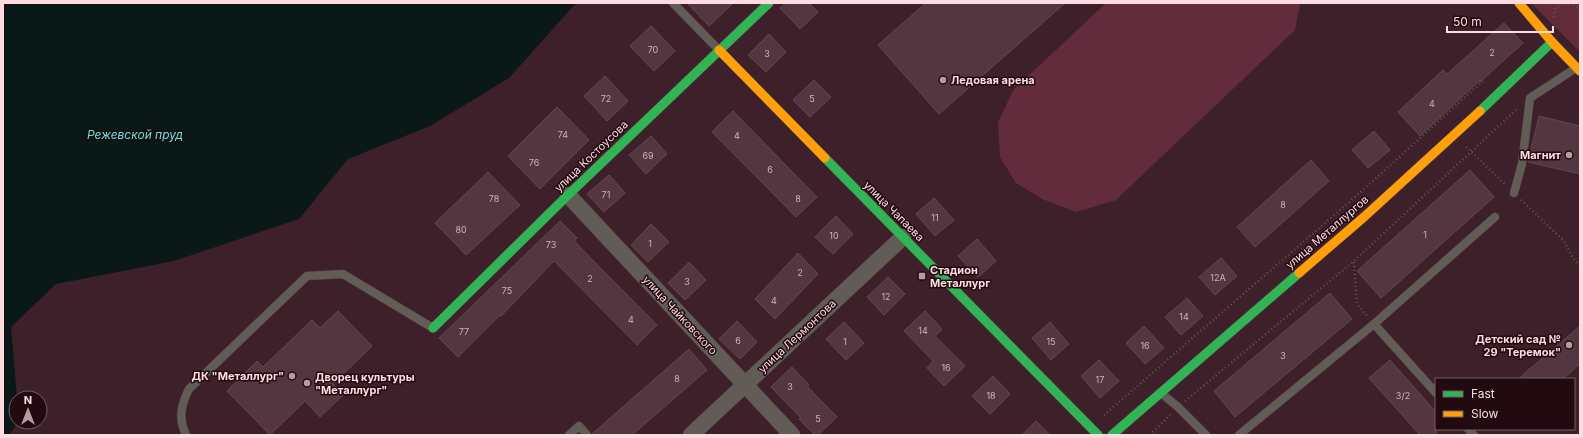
<svg xmlns="http://www.w3.org/2000/svg" width="1583" height="438" viewBox="0 0 1583 438" font-family="Inter,sans-serif">
  <style>
    .green { fill: #632c3c }
    .water { fill: #0a1817 }
    .building { fill: #543640; stroke: #614950 }
    .lines { fill: none; stroke-linecap: round; stroke-linejoin: round }
    .lane-casing { stroke: #553d44; stroke-width: 9 }
    .street-casing { stroke: #553d44; stroke-width: 17 }
    .fast-casing { stroke: #553d44; stroke-width: 10 }
    .slow-casing { stroke: #553d44; stroke-width: 10 }
    .path { stroke: #5d5653; stroke-width: 2.5; stroke-dasharray: 1 3; stroke-linecap: butt }
    .lane { stroke: #615d56; stroke-width: 8 }
    .street { stroke: #615d56; stroke-width: 16 }
    .fast { stroke: #30b455; stroke-width: 9 }
    .slow { stroke: #ff9f0a; stroke-width: 9 }
    .poi-dot { fill: #ba99a1; stroke: #210a10; stroke-width: 1.5 }
    .labels { text-anchor: middle; dominant-baseline: central; stroke-width: 3; stroke-linejoin: round; paint-order: stroke }
    .number-label { font-size: 9px; fill: #d4b1b9 }
    .poi-label { font-size: 11px; font-weight: bold; fill: #fedae1; stroke: #210a10; text-anchor: start }
    .street-label { font-size: 11px; fill: #fedae1; stroke: #210a10 }
    .water-label { font-size: 12px; font-style: italic; fill: #5de8d7; stroke: #210a10 }
  </style>
  <rect width="100%" height="100%" fill="#3d2029"/>
  <!-- green -->
  <g class="green">
    <polygon points="1106,3 1300,4 1295,30 1116,200 1076,212 1042,199 1016,183 1000,157 998,122 1014,89"/>
    <polygon points="1531,3 1580,3 1580,52"/>
  </g>
  <!-- water -->
  <polygon class="water" points="3,3 576,3 509,78 430,126 348,159 299,219 174,261 56,284 11,327 17,398 16,422 18,422 9,435 3,435"/>
  <!-- building -->
  <g class="building">
    <polygon points="687,3 733,3 709,26"/>
    <polygon points="786,3 809,3 818,12 800,29 780,8"/>
    <polygon points="926,3 1065,3 939,114 878,45"/>
    <polygon points="1504,23 1523,43 1480,82 1479,81 1420,136 1398,112 1443,70 1447,74"/>
    <polygon points="651,26 675,51 654,71 630,46"/>
    <polygon points="769,34 786,52 766,72 748,55"/>
    <polygon points="605,76 628,101 607,121 584,96"/>
    <polygon points="814,80 831,97 810,117 793,100"/>
    <polygon points="557,107 589,140 540,189 508,156"/>
    <polygon points="733,111 817,197 796,217 712,132"/>
    <polygon points="1539,116 1580,126 1580,174 1528,162"/>
    <polygon points="1374,131 1390,150 1368,168 1352,150"/>
    <polygon points="651,136 667,154 646,174 629,155"/>
    <polygon points="1311,160 1329,181 1255,247 1237,227"/>
    <polygon points="1470,170 1494,197 1381,298 1357,271"/>
    <polygon points="488,172 520,205 466,255 435,223"/>
    <polygon points="609,175 625,193 604,212 587,194"/>
    <polygon points="934,198 954,220 935,236 916,214"/>
    <polygon points="836,216 853,234 833,254 815,237"/>
    <polygon points="560,221 577,238 574,241 657,325 637,345 554,261 501,316 500,315 458,357 439,338"/>
    <polygon points="651,224 669,242 648,262 631,245"/>
    <polygon points="977,239 996,261 978,277 958,256"/>
    <polygon points="798,253 818,274 775,319 755,299"/>
    <polygon points="1221,258 1237,276 1215,295 1199,277"/>
    <polygon points="689,262 706,280 685,300 668,283"/>
    <polygon points="888,277 905,294 884,315 867,297"/>
    <polygon points="1330,293 1352,319 1235,417 1214,391"/>
    <polygon points="1187,298 1203,316 1181,335 1165,317"/>
    <polygon points="338,311 372,346 333,384 343,395 320,417 305,401 270,435 227,391 257,361 263,367 312,320 320,328"/>
    <polygon points="925,311 942,329 935,336 965,366 944,386 927,368 933,361 904,331"/>
    <polygon points="737,321 757,342 740,359 719,339"/>
    <polygon points="844,322 864,343 846,360 826,339"/>
    <polygon points="1050,322 1069,344 1051,360 1032,338"/>
    <polygon points="1144,326 1164,348 1145,364 1126,343"/>
    <polygon points="1580,326 1580,364 1563,379 1518,379"/>
    <polygon points="689,349 707,370 632,435 592,435 592,434"/>
    <polygon points="1099,360 1119,381 1100,398 1081,376"/>
    <polygon points="1390,360 1436,412 1436,435 1420,435 1369,378"/>
    <polygon points="792,367 809,385 807,386 837,417 818,435 815,435 799,419 801,418 771,387"/>
    <polygon points="993,376 1010,394 990,414 972,396"/>
    <polygon points="1036,421 1050,435 1022,435"/>
  </g>
  <g class="lines">
    <!-- lane casing -->
    <g class="lane-casing">
      <g id="lane">
        <polyline points="673,3 718,49"/>
        <polyline points="1514,193 1522,164 1530,98 1576,68"/>
        <polyline points="1374,324 1436,393"/>
        <polyline points="1161,393 1178,407 1206,435"/>
        <polyline points="1468,429 1474,435"/>
        <path d="M186,435C178,418 181,405 189,389L307,276L343,274L433,328"/>
        <polyline points="569,435 579,426 587,435"/>
        <polyline points="1239,435 1374,324 1495,217"/>
      </g>
    </g>
    <!-- street casing -->
    <g class="street-casing">
      <g id="street">
        <polyline points="568,195 792,435"/>
        <polyline points="691,435 903,237"/>
      </g>
    </g>
    <!-- fast casing -->
    <g class="fast-casing">
      <g id="fast">
        <polyline points="1480,111 1552,42"/>
        <polyline points="825,158 1098,435"/>
        <polyline points="433,328 568,195 769,3"/>
        <polyline points="1112,435 1299,273"/>
      </g>
    </g>
    <!-- slow casing -->
    <g class="slow-casing">
      <g id="slow">
        <polyline points="1519,3 1552,42 1580,71"/>
        <polyline points="719,50 825,158"/>
        <polyline points="1299,273 1364,217 1480,111"/>
      </g>
    </g>
    <!-- path -->
    <g class="path">
      <path d="M1554,17L1555,8C1565,2 1570,2 1580,9"/>
      <polyline points="1466,147 1506,185"/>
      <polyline points="1521,200 1564,241 1573,258 1580,266"/>
      <polyline points="1354,262 1357,304 1367,316"/>
      <polyline points="1185,401 1354,261 1517,109"/>
      <polyline points="1104,415 1363,190 1484,80"/>
      <polyline points="1150,435 1171,414"/>
    </g>
    <!-- lane -->
    <use href="#lane" class="lane"/>
    <!-- street -->
    <use href="#street" class="street"/>
    <!-- fast -->
    <use href="#fast" class="fast"/>
    <!-- slow -->
    <use href="#slow" class="slow"/>
  </g>
  <!-- markers -->
  <g class="poi-dot">
    <circle cx="943" cy="80" r="4"/>
    <circle cx="1569" cy="155" r="4"/>
    <rect x="918" y="272" width="8" height="8" rx="2"/>
    <circle cx="1569" cy="345" r="4"/>
    <circle cx="292" cy="376" r="4"/>
    <circle cx="307" cy="383" r="4"/>
  </g>
  <g class="labels">
    <!-- number labels -->
    <g class="number-label">
      <text x="653" y="49">70</text>
      <text x="1492" y="52">2</text>
      <text x="767" y="53">3</text>
      <text x="606" y="98">72</text>
      <text x="812" y="98">5</text>
      <text x="1432" y="103">4</text>
      <text x="563" y="134">74</text>
      <text x="737" y="135">4</text>
      <text x="648" y="155">69</text>
      <text x="534" y="162">76</text>
      <text x="770" y="169">6</text>
      <text x="606" y="194">71</text>
      <text x="494" y="198">78</text>
      <text x="798" y="198">8</text>
      <text x="1283" y="204">8</text>
      <text x="935" y="217">11</text>
      <text x="461" y="229">80</text>
      <text x="1425" y="234">1</text>
      <text x="834" y="235">10</text>
      <text x="650" y="243">1</text>
      <text x="551" y="244">73</text>
      <text x="800" y="272">2</text>
      <text x="1218" y="277">12А</text>
      <text x="590" y="278">2</text>
      <text x="687" y="281">3</text>
      <text x="507" y="290">75</text>
      <text x="886" y="296">12</text>
      <text x="774" y="300">4</text>
      <text x="1184" y="316">14</text>
      <text x="631" y="319">4</text>
      <text x="923" y="330">14</text>
      <text x="464" y="331">77</text>
      <text x="738" y="340">6</text>
      <text x="845" y="341">1</text>
      <text x="1051" y="341">15</text>
      <text x="1145" y="345">16</text>
      <text x="1283" y="355">3</text>
      <text x="946" y="367">16</text>
      <text x="677" y="378">8</text>
      <text x="1100" y="379">17</text>
      <text x="790" y="386">3</text>
      <text x="991" y="395">18</text>
      <text x="1403" y="395">3/2</text>
      <text x="818" y="418">5</text>
    </g>
    <!-- poi labels -->
    <g class="poi-label">
      <text x="951" y="80">Ледовая арена</text>
      <text x="1561" y="155" text-anchor="end">Магнит</text>
      <text x="930" y="270">Стадион<tspan x="930" dy="13">Металлург</tspan></text>
      <text x="1561" y="339" text-anchor="end">Детский сад №<tspan x="1561" dy="13">29 "Теремок"</tspan></text>
      <text x="284" y="376" text-anchor="end">ДК "Металлург"</text>
      <text x="315" y="377">Дворец культуры<tspan x="315" dy="13">"Металлург"</tspan></text>
    </g>
    <!-- street labels -->
    <g class="street-label">
      <text transform="translate(591 156) rotate(-44)">улица Костоусова</text>
      <text transform="translate(894 211) rotate(45)">улица Чапаева</text>
      <text transform="translate(1327 232) rotate(-41)">улица Металлургов</text>
      <text transform="translate(680 315) rotate(47)">улица Чайковского</text>
      <text transform="translate(797 336) rotate(-43)">улица Лермонтова</text>
    </g>
    <!-- water labels -->
    <g class="water-label">
      <text x="135" y="134">Режевской пруд</text>
    </g>
  </g>
  <!-- border -->
  <rect width="1583" height="438" fill="none" stroke="#fedae1" stroke-width="8"/>
  <!-- legend -->
  <rect x="1435" y="378" width="140" height="52" fill="#210a10" stroke="#795d64"/>
  <rect x="1443" y="391" width="20" height="6" fill="#30b455" stroke="#795d64"/>
  <text x="1471" y="398" font-size="12" fill="#fedae1">Fast</text>
  <rect x="1443" y="411" width="20" height="6" fill="#ff9f0a" stroke="#795d64"/>
  <text x="1471" y="418" font-size="12" fill="#fedae1">Slow</text>
  <!-- north arrow -->
  <g transform="translate(28 410)"><circle r="19" fill="#210a10" stroke="#795d64"/>
  <path d="M0-3L7 15L0 10L-7 15Z" fill="#ba99a1"/>
  <text y="-6" font-size="11" font-weight="bold" text-anchor="middle" fill="#fedae1">N</text>
  </g>
  <!-- scale -->
  <path d="M1447 26v6h106v-6" fill="none" stroke="#fedae1" stroke-width="2"/>
  <text x="1453" y="26" font-size="12" fill="#fedae1" stroke="#210a10" stroke-width="3" paint-order="stroke">50 m</text>
</svg>
